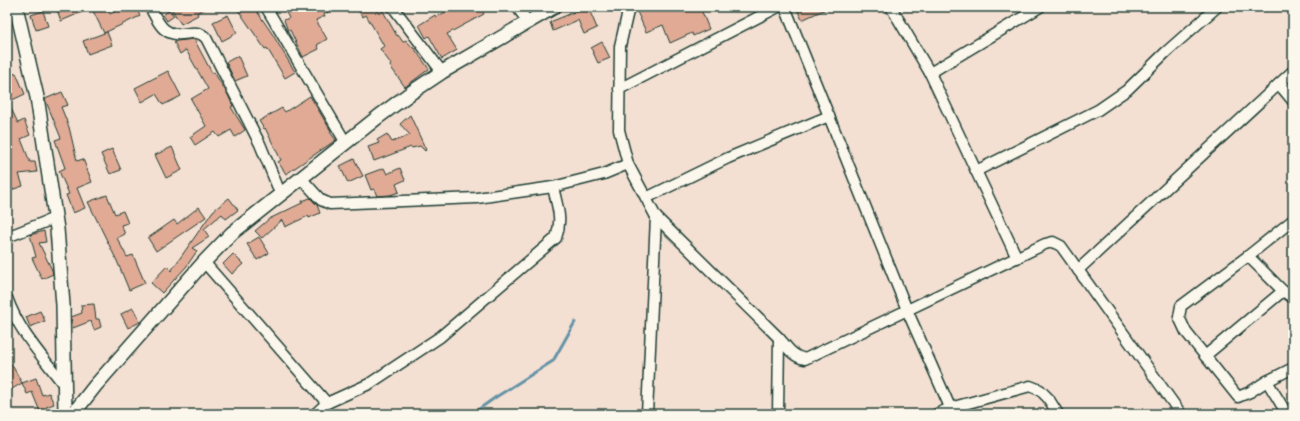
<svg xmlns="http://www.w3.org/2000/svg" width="1300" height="421" viewBox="0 0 1300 421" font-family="'Comic Neue',sans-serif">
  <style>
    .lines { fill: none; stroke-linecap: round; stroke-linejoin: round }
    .stream { stroke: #6593a7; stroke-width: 3 }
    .building { fill: #e0aa95; stroke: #1f3d34 }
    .street-casing { stroke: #1f3d34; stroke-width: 13 }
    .secondary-casing { stroke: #1f3d34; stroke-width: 16 }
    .street { stroke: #fbf7ec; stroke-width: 10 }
    .secondary { stroke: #fbf7ec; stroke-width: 13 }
  </style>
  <rect width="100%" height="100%" fill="#f3e0d2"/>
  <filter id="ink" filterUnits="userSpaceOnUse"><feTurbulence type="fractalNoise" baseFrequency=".025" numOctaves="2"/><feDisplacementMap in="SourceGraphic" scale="8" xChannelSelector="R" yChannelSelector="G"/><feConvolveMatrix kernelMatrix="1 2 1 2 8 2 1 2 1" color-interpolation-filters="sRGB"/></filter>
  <g filter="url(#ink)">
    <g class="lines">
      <!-- stream -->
      <polyline class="stream" points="472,414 496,397 553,361 575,322"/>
    </g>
    <!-- building -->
    <g class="building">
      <polygon points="56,7 94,7 61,21"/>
      <polygon points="102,7 106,7 110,14 125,7 136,7 140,16 104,33 93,11"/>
      <polygon points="177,7 207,7 197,13 198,15 181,24 172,10"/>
      <polygon points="236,7 254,7 273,35 295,72 285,78 267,48 265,49"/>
      <polygon points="283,7 338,7 324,14 325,16 316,20 327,39 317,45 319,49 303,57 290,30 288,31 284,20 289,18"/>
      <polygon points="355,7 376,7 375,8 379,14 383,11 397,36 398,35 403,42 406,40 413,48 414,48 429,69 405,87 390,66 391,64 380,49 384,46 366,15 363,17"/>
      <polygon points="455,7 480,7 484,14 447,34 457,50 442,59 429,36 426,38 419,25 435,15 436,17"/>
      <polygon points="587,7 588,7 597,28 584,34 578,20 553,31 550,22"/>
      <polygon points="635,7 700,7 709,29 693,36 692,33 670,43 663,25 646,32"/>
      <polygon points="796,7 830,7 802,20"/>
      <polygon points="170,10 174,16 167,21 163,15"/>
      <polygon points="43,11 48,26 36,30 31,15"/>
      <polygon points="228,15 237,33 222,41 213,22"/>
      <polygon points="107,32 112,45 88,54 83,41"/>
      <polygon points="194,39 212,73 214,72 228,95 233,106 231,107 245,130 235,137 231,130 219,137 215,132 195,145 190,137 206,126 191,99 208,89 186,50 180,54 174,42 177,41"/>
      <polygon points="602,42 610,58 598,63 591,48"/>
      <polygon points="238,56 247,76 235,81 226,62"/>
      <polygon points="168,71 181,96 163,105 156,94 142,102 135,88"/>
      <polygon points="16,73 25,94 8,102 18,123 24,120 30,135 21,139 30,162 35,162 37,172 19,174 23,186 11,190 8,181 11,180 7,170 7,76"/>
      <polygon points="62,92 68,105 61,107 69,127 77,161 83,159 92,182 77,188 85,208 73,213 66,195 69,194 59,171 65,168 55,140 61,138 45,99"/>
      <polygon points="310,96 331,131 330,132 336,140 286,174 278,162 281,160 265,128 264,129 259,121 282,108 285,112"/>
      <polygon points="410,115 426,150 425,151 420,146 412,148 411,147 374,161 368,147 379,143 377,140 387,134 392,142 410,135 400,124"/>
      <polygon points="172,147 182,170 166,178 155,155"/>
      <polygon points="112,149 121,170 110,174 101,154"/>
      <polygon points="354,159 363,176 348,183 340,166"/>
      <polygon points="384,168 387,174 400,168 405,180 396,184 399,192 390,195 377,196 374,189 371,190 365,175"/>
      <polygon points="107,195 115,214 123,211 128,223 121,225 125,234 117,238 127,257 133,255 145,283 129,290 117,261 88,202"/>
      <polygon points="229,198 238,210 226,219 222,214 204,229 209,237 192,248 197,251 186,267 162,293 151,283 167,266 171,271 213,211"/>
      <polygon points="310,198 317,205 320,213 309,218 308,216 285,227 282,220 262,238 255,231 269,219 302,203 302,201"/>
      <polygon points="199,207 206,217 156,251 148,238 174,220 177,224"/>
      <polygon points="44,231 46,242 39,243 52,270 53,274 42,279 32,258 36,257 30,235"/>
      <polygon points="259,237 269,253 257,260 247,244"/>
      <polygon points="233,254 243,264 232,274 223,264"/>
      <polygon points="94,304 96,319 99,319 101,327 94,330 91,321 73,328 71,317 82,313 81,305"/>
      <polygon points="133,308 140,322 128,328 121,314"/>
      <polygon points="40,311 45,321 30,327 26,317"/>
      <polygon points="12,365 22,383 7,392 7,368"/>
      <polygon points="36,378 42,395 49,393 54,404 46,407 48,414 41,414 32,392 27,394 22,383"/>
    </g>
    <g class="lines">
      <!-- street casing -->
      <g class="street-casing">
        <g id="street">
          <path d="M150,7C154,14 158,24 164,29C180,42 194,25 206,38L260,144L281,195"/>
          <polyline points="266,7 346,143"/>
          <polyline points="393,7 442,72"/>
          <polyline points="517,7 529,23"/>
          <path d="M629,7L620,46L619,130L628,164L656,217L779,338C787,347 793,357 805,359L1045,244L1053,242L1061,246L1181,414"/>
          <polyline points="785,7 907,310 953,414"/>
          <polyline points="891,7 930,73 1017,258"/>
          <polyline points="930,73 1040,7"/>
          <polyline points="1279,84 1293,101"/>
          <polyline points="619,89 778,7"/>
          <polyline points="976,171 1098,110 1127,90 1166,52 1217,7"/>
          <polyline points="301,178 321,200 330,204 477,198 553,187 604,174 628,164"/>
          <polyline points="646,198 728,158 829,116"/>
          <polyline points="1293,220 1248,256 1181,306 1179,317 1186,332 1238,397 1250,392 1267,381 1293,368"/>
          <polyline points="7,237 55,218"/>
          <polyline points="1248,256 1283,291 1293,298"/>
          <polyline points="204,262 327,403"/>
          <polyline points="1078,270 1293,71"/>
          <path d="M7,298C19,332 43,357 64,385"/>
          <polyline points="1205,356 1283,291"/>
          <polyline points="1267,381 1287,414"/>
          <path d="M315,414L327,403L369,384L440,337L556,238C563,219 557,206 553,187"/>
          <polyline points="647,414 656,217"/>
          <polyline points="778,414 779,338"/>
          <polyline points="937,414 950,408 1030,386 1040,390 1048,398 1058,414"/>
        </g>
      </g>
      <!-- secondary casing -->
      <g class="secondary-casing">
        <g id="secondary">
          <polyline points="16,7 37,97 57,229 63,305 65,414"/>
          <polyline points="73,414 95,386 204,262 232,233 378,117 412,92 442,72 554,7"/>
        </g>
      </g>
      <!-- street -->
      <use href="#street" class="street"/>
      <!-- secondary -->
      <use href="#secondary" class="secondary"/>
    </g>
  </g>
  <!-- margin -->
  <rect width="1300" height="421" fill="none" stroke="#fbf7ec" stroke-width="24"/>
  <rect x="12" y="12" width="1276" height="397" fill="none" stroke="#1f3d34" stroke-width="1.5" filter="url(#ink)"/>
</svg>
